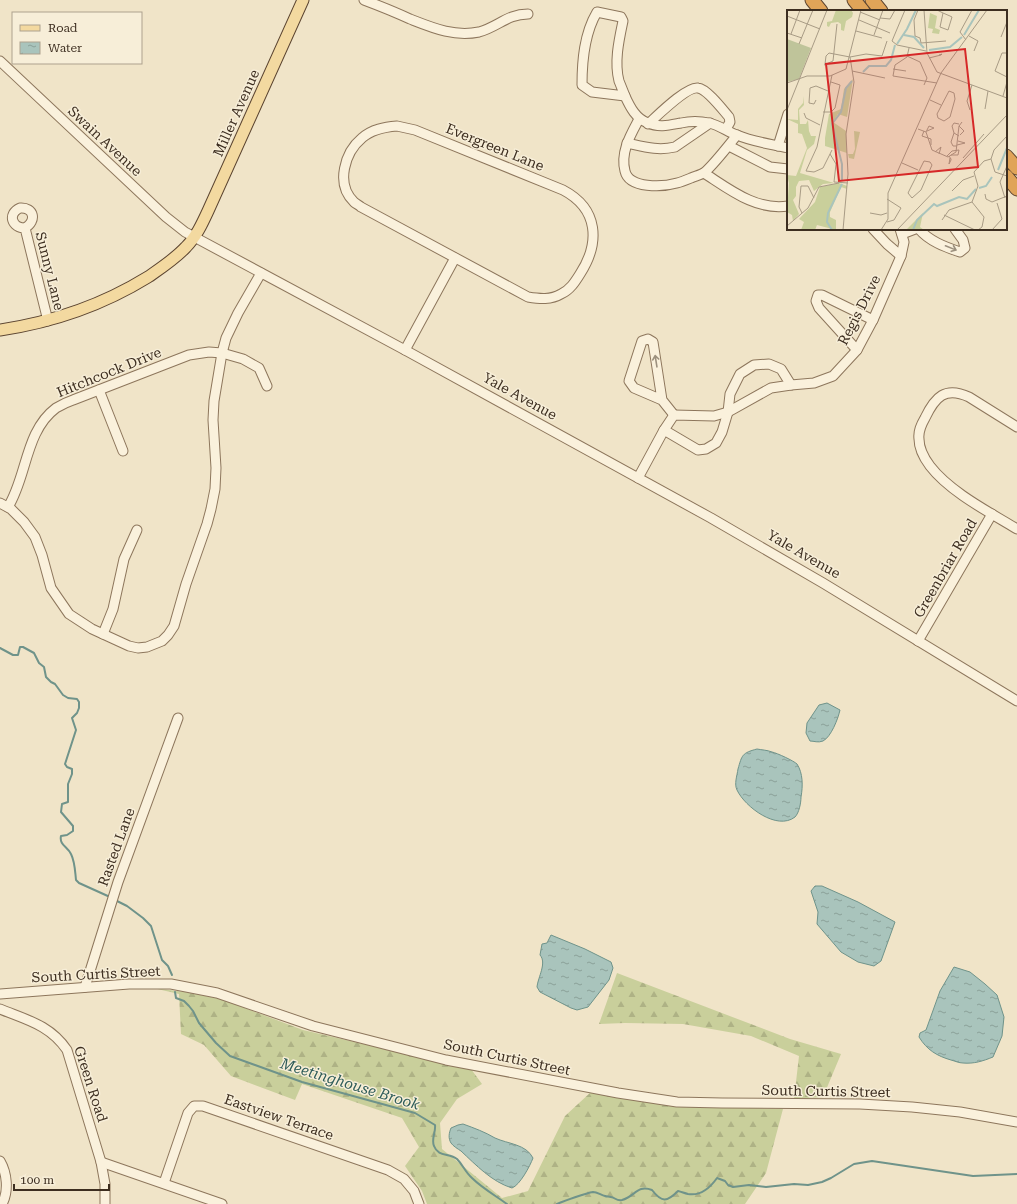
<svg xmlns="http://www.w3.org/2000/svg" width="1017" height="1204" viewBox="0 0 1017 1204" font-family="'Roboto Serif',serif">
  <style>
    .forest { fill: url(#forest-firs) }
    .water { fill: url(#water-ripples); stroke: #6f938a }
    .lines { fill: none; stroke-linecap: round; stroke-linejoin: round }
    .stream { stroke: #6f938a; stroke-width: 2 }
    .minor-casing { stroke: #8d765c; stroke-width: 11 }
    .major-casing { stroke: #5b4430; stroke-width: 13 }
    .highway-casing { stroke: #5b4430; stroke-width: 15 }
    .minor { stroke: #faf1dc; stroke-width: 9 }
    .major { stroke: #f3d9a0; stroke-width: 11 }
    .highway { stroke: #e0a458; stroke-width: 13 }
    .oneway { stroke: #9c907e }
    .labels { text-anchor: middle; dominant-baseline: central; stroke-width: 3; stroke-linejoin: round; paint-order: stroke }
    .street-label { font-size: 14px; fill: #3d2e20; stroke: #f7eed8 }
    .water-label { font-size: 15px; font-style: italic; fill: #2f5d5a; stroke: #f7eed8 }
    .inset-river { fill: none; stroke: #a9c4bc; stroke-width: 2 }
    .inset-road { fill: none; stroke: #a89b85; stroke-width: 1 }
    .view { fill: #d62828; fill-opacity: 0.15; stroke: #d62828; stroke-width: 2 }
    .inset-edge { fill: none; stroke: #3d2e20; stroke-width: 2 }
  </style>
  <defs>
    <pattern id="forest-firs" width="22" height="20" patternUnits="userSpaceOnUse"><rect width="22" height="20" fill="#c9cf9b"/><path d="M5 1l3.5 6h-7zM16 11l3.5 6h-7z" fill="#aeb285"/></pattern>
    <pattern id="water-ripples" width="26" height="14" patternUnits="userSpaceOnUse"><rect width="26" height="14" fill="#a9c4bc"/><path d="M2 4q2-2 4 0t4 0M15 11q2-2 4 0t4 0" fill="none" stroke="#8ba098"/></pattern>
  </defs>
  <rect width="100%" height="100%" fill="#f0e4c8"/>
  <!-- forest -->
  <g class="forest">
    <polygon points="617,973 790,1039 841,1054 823,1097 794,1099 799,1056 751,1036 683,1024 625,1023 599,1024"/>
    <polygon points="153,988 185,992 221,999 303,1030 471,1069 482,1084 457,1099 440,1123 442,1149 502,1198 528,1191 565,1116 591,1092 673,1105 783,1109 766,1173 745,1204 427,1204 422,1191 405,1166 419,1147 402,1118 302,1084 295,1100 231,1076 204,1045 181,1034 179,994"/>
  </g>
  <!-- water -->
  <g class="water">
    <path d="M827,703L840,710C838,719 831,737 823,741C818,743 814,741 810,741L806,733L807,723L819,705Z"/>
    <path d="M757,749C762,750 767,750 772,752C777,753 794,761 797,764C803,773 803,786 801,797C801,803 799,813 795,817C777,831 745,807 737,790C734,784 737,776 738,769C742,755 742,753 757,749Z"/>
    <polygon points="815,886 822,886 858,902 895,922 881,961 874,966 858,962 841,952 817,924 818,912 811,891"/>
    <path d="M551,935L585,949L611,962L613,968L609,980L588,1007L577,1010L571,1008L540,992L537,987C538,977 547,963 540,955L542,944L547,943Z"/>
    <path d="M954,967L970,972L985,984L997,995L1004,1017L1002,1036L993,1057C983,1061 974,1064 963,1063C959,1063 955,1061 951,1060C937,1056 927,1050 919,1037L920,1033L926,1030L940,991Z"/>
    <path d="M463,1124C474,1128 485,1132 495,1138C508,1144 526,1144 533,1158C530,1166 520,1185 512,1188C492,1182 476,1165 461,1151C458,1149 453,1146 451,1143C448,1138 449,1133 451,1128L458,1125Z"/>
  </g>
  <g class="lines">
    <!-- stream -->
    <g class="stream">
      <path d="M0,648L13,655H18L20,647H23L34,653L39,663L44,667L46,677L51,682L55,684L63,695L68,698L77,699L79,702V708L77,713L72,718L76,730L65,764L67,767L72,769V774L68,784V802L62,804L61,812L73,826V831L67,835L61,836C59,845 68,847 71,854C75,862 75,871 76,880L79,883L110,897"/>
      <polyline points="115,900 127,906 143,918 151,926 162,960 168,966 172,975"/>
      <path d="M175,992L176,998L184,1001L189,1006L193,1011L199,1023L216,1043L230,1056L302,1082L415,1113L435,1125C436,1132 431,1139 434,1146C438,1157 449,1153 457,1159C463,1165 465,1172 472,1178C482,1188 496,1196 507,1204"/>
      <path d="M557,1204C564,1201 586,1193 593,1192C597,1192 601,1195 605,1196C607,1197 609,1196 611,1197C616,1198 616,1201 622,1200C635,1197 637,1184 652,1190C662,1203 667,1202 678,1191C682,1192 684,1193 688,1194C700,1196 710,1188 717,1178L725,1181L728,1185L733,1187L749,1185L766,1187L794,1184L808,1185L822,1182L831,1178L854,1164L872,1161L973,1176L1017,1174"/>
    </g>
    <!-- minor casing -->
    <g class="minor-casing">
      <g id="minor">
        <path d="M364,0C380,6 395,12 410,19C433,28 454,37 479,32C498,27 507,14 528,14"/>
        <path d="M597,12L621,17L623,21C619,40 614,62 619,81C621,86 623,91 625,96L592,92L582,85C582,61 584,34 597,12Z"/>
        <polyline points="0,61 166,217 185,232 405,350 711,518 823,583 1017,701"/>
        <path d="M625,96C630,107 636,119 648,123C659,128 670,125 681,123C690,121 700,121 709,123C719,125 728,132 737,135C753,142 771,144 788,148"/>
        <path d="M639,119C631,134 620,152 625,171C629,189 663,187 677,183C681,182 686,180 691,178C695,176 701,175 705,172C715,163 728,146 737,135"/>
        <path d="M648,124C657,116 687,86 698,88C707,89 723,110 729,117L730,122L726,129"/>
        <path d="M397,126L415,130L563,190C599,209 600,243 580,274C575,282 570,290 561,294C551,300 540,299 528,297L361,207C359,205 356,204 354,202C335,184 345,152 362,138C372,129 385,127 397,126Z"/>
        <path d="M627,143C645,147 658,151 675,147L710,123"/>
        <polyline points="729,146 770,167 788,169"/>
        <polyline points="778,146 788,114"/>
        <path d="M704,173C729,189 756,211 788,206"/>
        <path d="M25,228C12,228 7,214 20,208C34,207 37,221 25,228L48,321"/>
        <polyline points="873,229 887,244 901,256"/>
        <path d="M919,229C929,241 945,247 960,252L965,248L963,240L955,229"/>
        <polyline points="902,234 915,229"/>
        <polyline points="405,350 455,258"/>
        <polyline points="857,350 819,308 816,301 818,295 822,295 873,320"/>
        <polyline points="99,390 123,451"/>
        <polyline points="662,400 634,388 629,381 642,341 648,339 653,342 662,400 674,415"/>
        <path d="M1017,427L969,397C945,386 935,397 925,418C921,425 918,431 919,439C919,449 924,458 930,466C950,492 989,512 1017,529"/>
        <polyline points="664,430 698,450 706,449 716,443 722,432 728,412 730,394 740,374 754,365 769,364 781,369 791,385"/>
        <polyline points="638,478 664,430 674,415 714,416 728,412 771,388 791,385 814,383 833,376 857,350 873,320 901,256 904,242 900,229"/>
        <polyline points="0,503 11,509 24,522 35,537 42,555 51,588 69,614 92,629 129,646 138,648 147,647 162,641 168,635 174,626 186,584 207,524 211,509 215,489 216,468 213,420 214,401 222,353 226,338 238,313 261,273"/>
        <path d="M8,507C27,477 25,431 56,408C61,405 67,402 73,400L189,355L209,352L222,353L243,359L259,368L267,386"/>
        <polyline points="103,634 113,609 124,559 137,530"/>
        <polyline points="918,641 992,514"/>
        <polyline points="85,987 118,882 178,718"/>
        <polyline points="0,994 129,984 171,984 217,993 313,1026 446,1060 618,1093 677,1102 722,1103 860,1104 912,1107 960,1112 1017,1122"/>
        <path d="M0,1009C27,1020 50,1025 67,1050L101,1162L105,1184V1204"/>
        <path d="M0,1161C7,1173 9,1191 2,1204"/>
        <polyline points="101,1162 222,1204"/>
        <polyline points="164,1183 188,1113 194,1106 203,1106 388,1170 404,1179 414,1191 419,1204"/>
      </g>
    </g>
    <!-- major casing -->
    <g class="major-casing">
      <path id="major" d="M0,330C54,322 101,306 148,277C161,268 175,259 186,247C196,237 202,224 208,211L303,0"/>
    </g>
    <!-- highway casing -->
    <g class="highway-casing">
      <g id="highway">
        <polyline points="812,0 821,11"/>
        <polyline points="854,0 863,11"/>
        <polyline points="872,0 881,11"/>
        <polyline points="1006,156 1017,168"/>
        <polyline points="1006,176 1017,189"/>
      </g>
    </g>
    <!-- minor -->
    <use href="#minor" class="minor"/>
    <!-- major -->
    <use href="#major" class="major"/>
    <!-- highway -->
    <use href="#highway" class="highway"/>
  </g>
  <!-- one-way arrows -->
  <defs><path id="oneway-shaft" d="M-6 0H5M1.5-3L5.5 0L1.5 3" fill="none" stroke-width="1.6" stroke-linecap="round" stroke-linejoin="round"/></defs>
  <g class="oneway">
    <use href="#oneway-shaft" transform="translate(951 248) rotate(22)"/>
    <use href="#oneway-shaft" transform="translate(656 361) rotate(-99)"/>
  </g>
  <g class="labels">
    <!-- street labels -->
    <g class="street-label">
      <text transform="translate(236 113) rotate(-66)">Miller Avenue</text>
      <text transform="translate(105 141) rotate(43)">Swain Avenue</text>
      <text transform="translate(495 147) rotate(22)">Evergreen Lane</text>
      <text transform="translate(50 271) rotate(76)">Sunny Lane</text>
      <text transform="translate(859 310) rotate(-63)">Regis Drive</text>
      <text transform="translate(109 372) rotate(-22)">Hitchcock Drive</text>
      <text transform="translate(520 396) rotate(29)">Yale Avenue</text>
      <text transform="translate(804 554) rotate(30)">Yale Avenue</text>
      <text transform="translate(945 568) rotate(-60)">Greenbriar Road</text>
      <text transform="translate(116 847) rotate(-70)">Rasted Lane</text>
      <text transform="translate(96 974) rotate(-3)">South Curtis Street</text>
      <text transform="translate(507 1057) rotate(12)">South Curtis Street</text>
      <text transform="translate(91 1084) rotate(72)">Green Road</text>
      <text transform="translate(826 1091) rotate(1)">South Curtis Street</text>
      <text transform="translate(279 1117) rotate(19)">Eastview Terrace</text>
    </g>
    <!-- water labels -->
    <g class="water-label">
      <text transform="translate(350 1084) rotate(17)">Meetinghouse Brook</text>
    </g>
  </g>
  <!-- overview -->
  <g transform="translate(787 10)">
    <rect width="220" height="220" fill="#f0e4c8"/>
    <path d="M49,0H64L66,3L65,7L59,11L57,21L54,20V14L51,12L44,13L42,17L40,16V12L45,11ZM143,3L150,6L148,18L153,20L152,24L145,23L146,19L141,18ZM66,69L60,107L51,104L46,112L59,121L60,143L38,136V128L42,104L54,99L57,79ZM16,86L17,95L12,100L13,114H19L21,110L22,121L24,126H29L27,134L20,140L13,163L47,173L36,174L27,181L22,170L12,171L9,177V186L6,190L12,204L6,211L5,205L0,202L2,173L0,165L9,166L20,138L15,124L11,123V114L0,109L11,110V99L16,93ZM67,121L73,122L67,149L62,148L61,144H66L68,139ZM52,173L60,176V179L54,177L43,202V207L49,210V220L30,215L28,220H14L17,212L12,209L28,192L33,177Z" fill="#c9cf9b"/>
    <path d="M0,29L24,38L12,69L0,72Z" fill="#bfc49a"/>
    <path d="M136,203L133,217L137,220H119Z" fill="#c9cf9b"/>
    <path class="inset-river" d="M117,25L127,27L137,38M177,25L192,0M110,34L120,19L129,0M142,40L163,37L175,27M76,62L82,56H99L104,50L108,35M211,160L220,138M55,171V154L45,114L54,102L59,78L65,71M192,178L199,176L205,167M45,220L40,212L41,203L55,174M126,220L130,210L147,194L150,196L172,187L180,189L189,179"/>
    <path class="inset-road" d="M118,0L105,31L110,35L139,41M131,0L127,10L128,26L133,28L134,33L159,31M137,0L140,43L150,62L220,88M150,0L156,3L163,6L165,7L161,20L153,17L156,3M73,2L93,10M0,6L33,19M93,8L103,9L108,0M72,10L103,23M69,21L95,28M0,23L15,28M4,24L13,0M87,25L96,0M182,26L191,31L187,41M214,27L220,12M179,30L173,22L185,0M12,34L26,0M122,38L120,47L108,55L106,66L150,73M220,43H215L208,61L220,67M120,46L133,52L140,68L137,75M142,48L154,45L155,44L152,45M38,54L39,46L42,43L63,47L79,44L95,46L100,31M37,55L46,51L50,14M106,59L119,61M65,61L98,68M0,73L20,66H43L59,59L74,0M162,81L167,83L168,89L163,107L157,111L151,108L150,104ZM216,86L220,72M29,90L27,94L22,93L23,78L29,76L41,81M143,90L154,95M198,99L201,81M0,100L40,0M183,100L180,91L185,75M36,102H44L48,98L53,75L44,72M17,103L19,108L33,115M172,116L177,121L173,125M131,119L139,122L145,140L161,147L169,142L172,116L175,112M137,121L135,126L144,129V135M139,122L142,116L147,118L140,121M167,123L164,132L166,136H170M172,126L167,123L165,116L167,113L172,114M220,126L207,140L204,149L208,162L220,166M170,135L178,133L171,131M45,140L36,158L27,162L19,161L30,137L45,65M148,142L154,137L152,144M43,144L49,154L47,172L61,173M160,146L165,141L172,140L171,145H164M162,146L164,149V150L162,154L163,148M176,148L197,124M137,151L143,152L145,155L134,180L125,188L121,183ZM115,153L131,160M165,181L176,170L187,166M198,184L199,189L205,192L220,186M218,188L213,172L220,156M185,192L197,207L195,217L191,220M15,203L12,197L14,176H21L27,188M83,203L94,205L100,203M157,205L188,220M155,210L162,200L185,192L191,176L187,162L197,151L204,149M100,212L107,210L114,198L100,189M0,216L21,198L32,177L52,173M56,220L61,164L59,124L67,72L63,47M94,220L101,209V183L154,63L200,0M110,220L220,105M205,220L215,209L210,193"/>
    <path class="view" d="M178,39L191,157L52,171L39,54Z"/>
    <rect width="220" height="220" class="inset-edge"/>
  </g>
  <!-- legend -->
  <rect x="12" y="12" width="130" height="52" fill="#f7eed8" stroke="#ada18e"/>
  <rect x="20" y="25" width="20" height="6" fill="#f3d9a0" stroke="#ada18e"/>
  <text x="48" y="32" font-size="12" fill="#3d2e20">Road</text>
  <rect x="20" y="42" width="20" height="12" fill="url(#water-ripples)" stroke="#ada18e"/>
  <text x="48" y="52" font-size="12" fill="#3d2e20">Water</text>
  <!-- scale -->
  <path d="M14 1184v6h95v-6" fill="none" stroke="#3d2e20" stroke-width="2"/>
  <text x="20" y="1184" font-size="12" fill="#3d2e20" stroke="#f7eed8" stroke-width="3" paint-order="stroke">100 m</text>
</svg>
